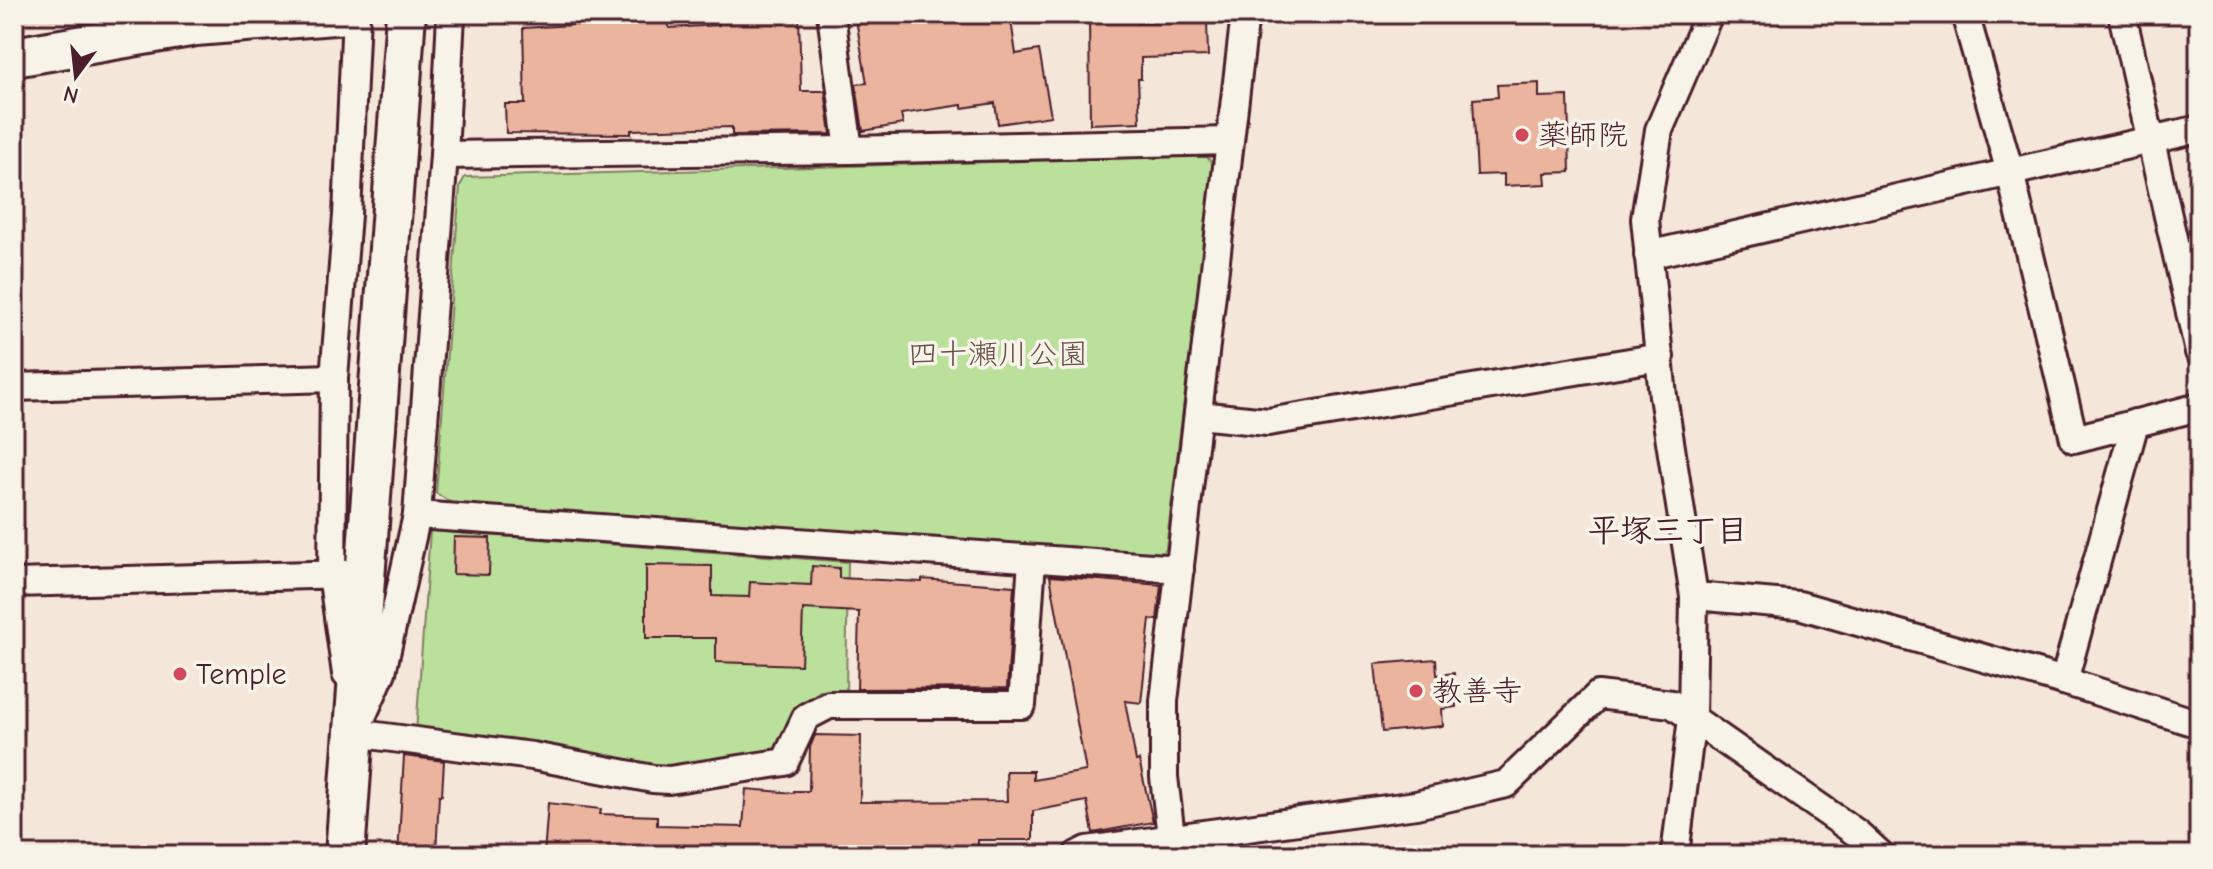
<svg xmlns="http://www.w3.org/2000/svg" width="2213" height="869" viewBox="0 0 2213 869" font-family="'Comic Neue','Klee One',sans-serif">
  <style>
    .built { fill: #f1d7c8 }
    .green { fill: #bae09b; stroke: #828063; stroke-width: 2 }
    .building { fill: #eab49f; stroke: #4a1f2b; stroke-width: 2 }
    .lines { fill: none; stroke-linecap: round; stroke-linejoin: round }
    .street-casing { stroke: #4a1f2b; stroke-width: 32 }
    .secondary-casing { stroke: #4a1f2b; stroke-width: 44 }
    .street { stroke: #f7f3e8; stroke-width: 26 }
    .secondary { stroke: #f7f3e8; stroke-width: 38 }
    .rail { stroke: #4a1f2b; stroke-width: 6; stroke-dasharray: 12 6; stroke-linecap: butt }
    .poi-dot { fill: #d1495b; stroke: #f7f3e8; stroke-width: 3 }
    .labels { text-anchor: middle; dominant-baseline: central; stroke-width: 7; stroke-linejoin: round; paint-order: stroke }
    .poi-label { font-size: 30px; fill: #4a1f2b; stroke: #f7f3e8; text-anchor: start }
    .park-label { font-size: 30px; fill: #664f47; stroke: #f7f3e8 }
    .neighbourhood-label { font-size: 32px; font-weight: bold; fill: #4a1f2b; stroke: #f7f3e8 }
  </style>
  <rect width="100%" height="100%" fill="#f4e6d9"/>
  <filter id="ink" filterUnits="userSpaceOnUse"><feTurbulence type="fractalNoise" baseFrequency=".0125" numOctaves="2"/><feDisplacementMap in="SourceGraphic" scale="16" xChannelSelector="R" yChannelSelector="G"/><feConvolveMatrix kernelMatrix="1 2 1 2 8 2 1 2 1" color-interpolation-filters="sRGB"/></filter>
  <g filter="url(#ink)">
    <!-- built -->
    <polygon class="built" points="14,14 98,14 14,31"/>
    <!-- green -->
    <g class="green">
      <polygon points="1199,156 1207,157 1213,164 1166,548 1159,558 453,504 436,493 460,186 465,177"/>
      <polygon points="430,531 848,562 846,693 820,691 797,707 778,752 664,772 416,732"/>
    </g>
    <!-- building -->
    <g class="building">
      <polygon points="668,14 669,28 719,25 719,14 799,14 801,91 825,91 831,134 732,135 732,127 631,130 631,134 506,133 505,104 525,104 523,28 638,21 638,15"/>
      <polygon points="855,14 950,14 951,20 1010,14 1016,54 1039,50 1051,116 998,124 995,103 962,108 962,105 901,114 903,124 863,131 856,84 867,83"/>
      <polygon points="1089,14 1137,14 1137,23 1207,21 1208,56 1141,58 1141,79 1138,79 1140,122 1090,124"/>
      <polygon points="1539,83 1539,97 1568,96 1570,172 1545,173 1546,184 1504,186 1504,174 1477,175 1473,99 1498,97 1497,85"/>
      <polygon points="454,537 490,538 489,575 453,574"/>
      <polygon points="646,565 712,566 712,596 749,597 750,582 811,585 812,566 839,568 839,578 922,582 922,579 1014,586 1007,688 857,689 859,612 803,609 801,665 716,662 716,638 646,638"/>
      <polygon points="1050,576 1161,585 1157,620 1150,619 1141,703 1125,701 1136,761 1139,760 1153,822 1093,833 1087,801 1033,811 1033,840 978,840 978,853 898,855 898,851 850,851 850,855 544,855 548,803 601,809 600,814 657,816 657,825 743,827 746,789 794,793 794,791 809,791 810,747 815,735 861,736 860,802 1007,801 1006,771 1033,771 1033,780 1086,771"/>
      <polygon points="1436,659 1437,675 1454,673 1456,707 1442,709 1443,726 1382,732 1375,664"/>
      <polygon points="404,756 444,761 442,795 439,795 436,855 398,855"/>
    </g>
    <g class="lines">
      <!-- street casing -->
      <g class="street-casing">
        <g id="street">
          <polyline points="831,14 849,150"/>
          <polyline points="1965,14 2010,172 2074,439 2199,407"/>
          <polyline points="2122,14 2199,352"/>
          <polyline points="444,155 849,150 1229,141"/>
          <polyline points="1648,255 2199,129"/>
          <polyline points="14,387 334,378"/>
          <polyline points="1198,415 1268,422 1660,357"/>
          <polyline points="417,515 1180,569"/>
          <polyline points="14,583 350,574"/>
          <polyline points="1694,596 1799,605 2064,681 2199,724"/>
          <polyline points="346,674 332,574 334,378 347,215 356,14"/>
          <polyline points="2064,681 2135,423"/>
          <polyline points="362,717 382,672 417,515 444,155 451,14"/>
          <polyline points="354,733 532,756 653,779 669,780 785,762 806,717 829,705 1022,705 1032,560"/>
          <polyline points="1173,853 1164,777 1164,701 1245,14"/>
          <polyline points="1077,855 1087,850 1416,805 1506,784 1598,695 1672,704 1858,834 1881,855"/>
          <polyline points="1675,855 1692,718 1694,596 1663,396 1645,219 1659,130 1709,14"/>
        </g>
      </g>
      <!-- secondary casing -->
      <g class="secondary-casing">
        <g id="secondary">
          <polyline points="14,57 196,26 346,14"/>
          <polyline points="345,855 406,14"/>
        </g>
      </g>
      <!-- street -->
      <use href="#street" class="street"/>
      <!-- secondary -->
      <use href="#secondary" class="secondary"/>
      <!-- rail -->
      <polyline class="rail" points="14,19 38,14"/>
    </g>
  </g>
  <!-- markers -->
  <g class="poi-dot">
    <circle cx="1522" cy="135" r="8"/>
    <circle cx="180" cy="674" r="8"/>
    <circle cx="1416" cy="691" r="8"/>
  </g>
  <g class="labels">
    <!-- poi labels -->
    <g class="poi-label">
      <text x="1538" y="135">薬師院</text>
      <text x="196" y="674">Temple</text>
      <text x="1432" y="691">教善寺</text>
    </g>
    <!-- park labels -->
    <g class="park-label">
      <text x="998" y="354">四十瀬川公園</text>
    </g>
    <!-- neighbourhood labels -->
    <g class="neighbourhood-label">
      <text x="1668" y="530">平塚三丁目</text>
    </g>
  </g>
  <!-- margin -->
  <rect width="2213" height="869" fill="none" stroke="#f7f3e8" stroke-width="48"/>
  <rect x="24" y="24" width="2165" height="821" fill="none" stroke="#4a1f2b" stroke-width="3" filter="url(#ink)"/>
  <!-- north arrow -->
  <g transform="translate(76 76) rotate(195)" stroke="#f7f3e8" stroke-width="6" paint-order="stroke">
  <path d="M0-6L14 30L0 20L-14 30Z" fill="#4a1f2b"/>
  <text y="-12" font-size="22" font-weight="bold" text-anchor="middle" fill="#4a1f2b">N</text>
  </g>
</svg>
